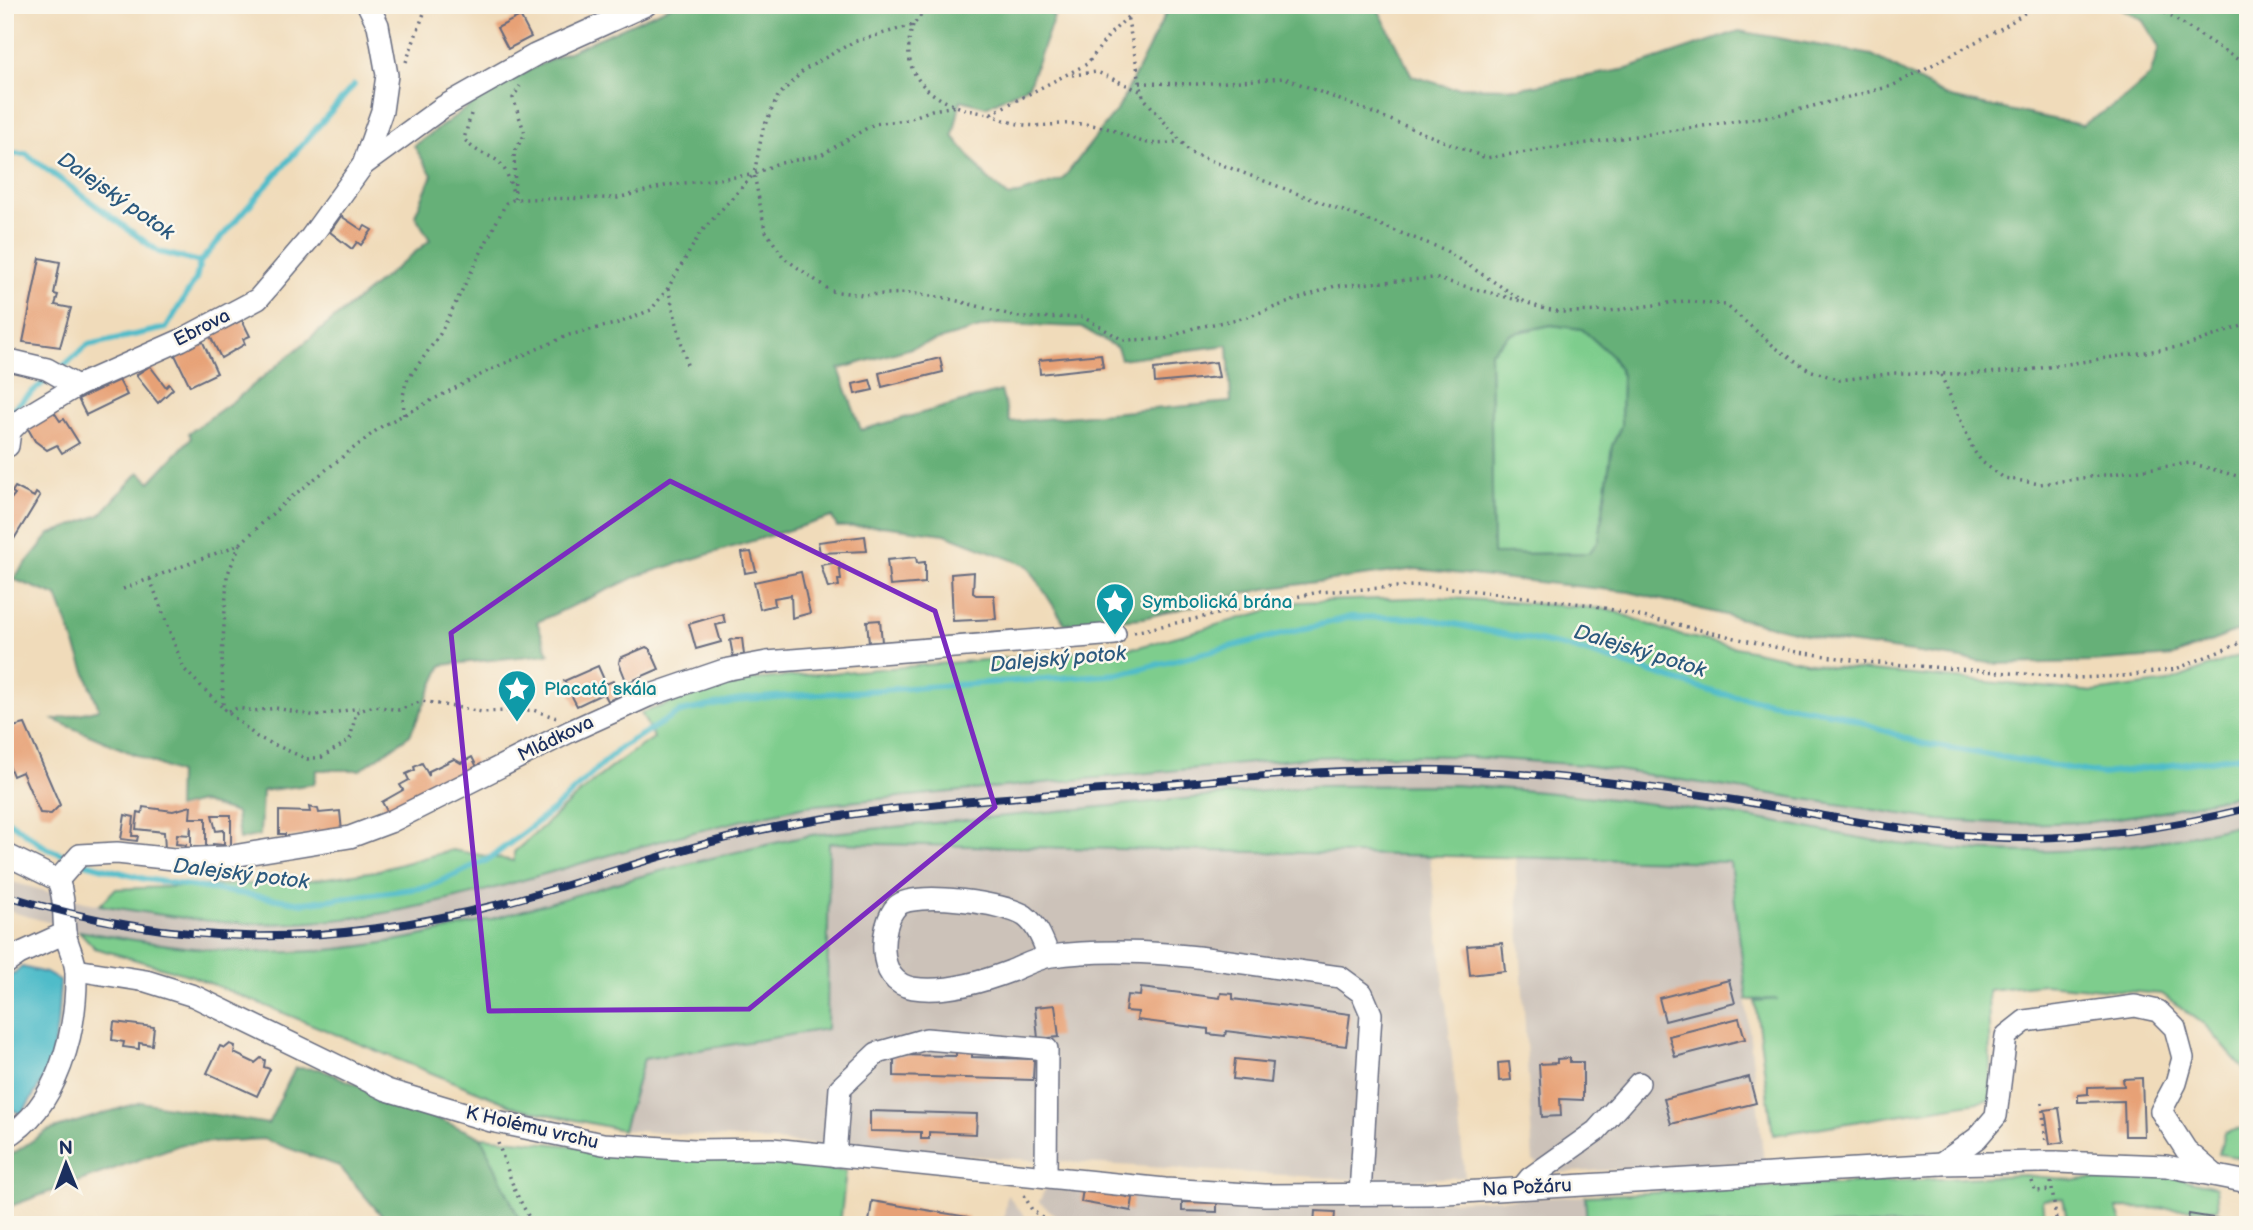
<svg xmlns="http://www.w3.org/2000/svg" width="2253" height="1230" viewBox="0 0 2253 1230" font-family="'Balsamiq Sans',sans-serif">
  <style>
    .industrial { fill: #ccc2b9 }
    .green { fill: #7ecd8d; stroke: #4c7e76; stroke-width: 2 }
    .forest { fill: #66b078; stroke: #40706b; stroke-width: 2; fill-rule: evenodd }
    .water { fill: #4fbcc9; stroke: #357694; stroke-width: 2 }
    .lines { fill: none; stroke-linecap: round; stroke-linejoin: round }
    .stream { stroke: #4fbcc9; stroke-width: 6 }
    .building { fill: #e7a176 }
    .minor-casing { stroke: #666b7e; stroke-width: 24 }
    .path { stroke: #666b7e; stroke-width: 3.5; stroke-dasharray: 2 5; stroke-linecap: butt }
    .minor { stroke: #fff; stroke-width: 21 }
    .rail-casing { stroke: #1b2f5e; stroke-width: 8 }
    .rail { stroke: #fbf7ec; stroke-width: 5; stroke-dasharray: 16; stroke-linecap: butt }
    .minor-bridge-casing { stroke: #666b7e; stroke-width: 24; stroke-linecap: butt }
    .minor-bridge { stroke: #fff; stroke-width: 21 }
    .marked { fill: none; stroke: #7b2cbf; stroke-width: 5; stroke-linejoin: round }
    .labels { text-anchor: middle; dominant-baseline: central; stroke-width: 5; stroke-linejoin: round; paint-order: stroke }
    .street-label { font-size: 19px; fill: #1b2f5e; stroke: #fbf7ec }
    .culture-label { font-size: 19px; fill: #0d838f; stroke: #fbf7ec; text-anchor: start }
    .water-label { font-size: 21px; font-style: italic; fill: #2b597e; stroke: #fbf7ec }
  </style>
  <rect width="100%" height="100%" fill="#fbf7ec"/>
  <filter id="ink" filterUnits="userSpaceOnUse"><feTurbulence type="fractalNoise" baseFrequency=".0143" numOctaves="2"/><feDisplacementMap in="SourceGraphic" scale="14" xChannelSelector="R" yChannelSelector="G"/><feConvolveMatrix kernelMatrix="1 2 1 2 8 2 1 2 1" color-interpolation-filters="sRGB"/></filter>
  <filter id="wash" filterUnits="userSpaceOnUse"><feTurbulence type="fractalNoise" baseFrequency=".00686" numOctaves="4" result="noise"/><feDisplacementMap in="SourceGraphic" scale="28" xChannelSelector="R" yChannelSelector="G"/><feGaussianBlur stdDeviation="1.57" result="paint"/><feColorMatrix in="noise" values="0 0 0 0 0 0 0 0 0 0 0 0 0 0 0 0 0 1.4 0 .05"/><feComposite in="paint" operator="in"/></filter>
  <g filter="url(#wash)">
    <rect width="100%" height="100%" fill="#f0dbba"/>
    <!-- industrial -->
    <g class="industrial">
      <polygon points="1455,756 1584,765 1939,820 2018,824 2091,822 2158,812 2248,793 2248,822 2163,841 2094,851 2018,853 1936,848 1580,794 1454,785 1316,786 811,835 731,852 507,917 423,936 336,949 241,952 165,945 79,931 5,910 5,880 85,902 169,917 243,923 333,921 806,806 1314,757"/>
      <polygon points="829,843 1430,856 1465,1177 1382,1181 1001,1158 623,1130 644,1059 827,1029"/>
      <polygon points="1515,858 1730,862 1764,1161 1555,1173 1533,1161"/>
      <polygon points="1047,1185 1315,1206 1585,1196 1587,1225 1068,1225 1039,1202"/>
      <polygon points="1007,1194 1023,1215 1034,1225 1003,1225"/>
    </g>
    <!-- green -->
    <g class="green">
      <polygon points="1551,325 1582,329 1612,356 1622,376 1621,426 1612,446 1599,540 1589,553 1493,555 1490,353 1510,334"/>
      <path d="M1436,597L1608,609L1675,634L1829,667L2094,692L2168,682L2248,652V793L2158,812L2091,822L2018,824L1939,820L1584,765L1455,756L1389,755L1314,757L806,806C740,820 675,836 610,855C507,885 404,918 295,923C230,927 164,916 100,905L115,889L298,882L376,871L452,850L514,861V852C560,813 601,769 654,738L641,713L736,681L1139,647L1298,602Z"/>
      <path d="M1454,785C1548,791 1641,801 1734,815C1802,825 1869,843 1938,848C2043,857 2146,850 2248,822V1074L2205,1025L2162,994L2044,984L1988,990L1991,1100L1773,1135L1755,1001L1778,999L1747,1000L1730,862L829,843L827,1029L644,1059L623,1130L518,1108L192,976L95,948L79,931C150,943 222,955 295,952C407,948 514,913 620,882C683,864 747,849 811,835L1316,786Z"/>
      <polygon points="2248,1126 2248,1159 2219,1154 2224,1133"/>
      <polygon points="481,1137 846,1171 840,1225 522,1225"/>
      <polygon points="2024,1175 2074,1180 2164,1175 2216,1187 2218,1209 2117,1208 2123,1225 2068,1225 2063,1198 2042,1200 2045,1225 1587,1225 1585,1196"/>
    </g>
    <!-- forest -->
    <g class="forest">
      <path d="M673,5H1043L1054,17L1029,85L986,107L961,100L953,136L987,178L1009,197L1062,180L1119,107L1170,5H1376L1412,76L1449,87L1520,88L1627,69L1739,31L1872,55L1950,98L2082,125L2120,102L2150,76L2159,47L2143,21L2116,5H2248V627L2174,656L2090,662L1997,664L1834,641L1629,592L1416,569L1264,589L1143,618L1065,624L1028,566L945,534L881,526L837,527L832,517L640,575L537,622L549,654L442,665L410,735L360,770H317L314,784L262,791L260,835L239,840L236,813L200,802L177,808L178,773L54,720L99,709L57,596L13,579L50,534L100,515L139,472L150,482L191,438L189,433L240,396L430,240L415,215L432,175L414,146L487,93L537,66ZM994,324L1081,327L1117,348L1121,359L1228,345L1231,402L1010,422L1001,391L861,430L839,369ZM1551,325L1582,329L1612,356L1622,375L1621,426L1612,446L1599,540L1589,553L1493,554L1490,353L1510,334Z"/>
      <polygon points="295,1068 320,1069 481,1137 522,1225 390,1225 339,1166 263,1139 182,1144 5,1208 5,1159 47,1131 141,1102 268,1124"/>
    </g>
    <!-- water -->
    <polygon class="water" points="22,967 46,973 60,981 57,1027 49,1070 22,1114 5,1107 5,980"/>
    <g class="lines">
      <!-- stream -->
      <g class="stream">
        <polyline points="5,154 26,154 159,252 200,262 196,279 166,328 88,345 59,370"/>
        <polyline points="200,262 354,85"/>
        <polyline points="5,415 50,377"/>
        <polyline points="5,818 46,848 72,858"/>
        <polyline points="85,863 145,879 303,903 428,887 489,859 553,810 621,747 680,712 745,699 1119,674 1351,617 1424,618 1573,648 1717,693 1839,714 1919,743 2102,774 2248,755"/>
      </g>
    </g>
    <g id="blocks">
      <!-- building -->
      <g class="building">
        <polygon points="520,16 531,37 508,49 497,28"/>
        <polygon points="341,216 362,230 365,226 372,230 361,245 357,242 352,249 330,232"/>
        <polygon points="40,258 60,262 54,294 58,295 55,305 71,308 60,347 23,342"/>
        <polygon points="242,320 250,336 243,339 245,344 221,358 210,336"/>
        <polygon points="202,340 217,373 190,386 174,353"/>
        <polygon points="1101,354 1103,367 1040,374 1039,360"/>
        <polygon points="940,358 943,372 882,387 879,373"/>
        <polygon points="1216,362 1219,377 1155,383 1154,369"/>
        <polygon points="150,366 166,387 169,384 173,389 158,403 136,375"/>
        <polygon points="119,380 127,395 86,415 78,399"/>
        <polygon points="870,380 873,390 855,394 853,384"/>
        <polygon points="54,412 60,421 64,419 79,443 62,453 57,445 47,450 35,441 27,427"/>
        <polygon points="15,487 34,497 36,493 40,496 14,539 10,537 5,544 5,506 15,494 12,492"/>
        <polygon points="865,536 867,551 820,553 818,542"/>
        <polygon points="751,552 756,571 745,573 742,553"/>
        <polygon points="916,557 917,563 925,562 925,583 890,586 887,560"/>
        <polygon points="839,562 841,580 838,580 839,586 828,588 821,565"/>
        <polygon points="801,572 810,613 792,618 791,595 774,598 775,605 760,609 754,582"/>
        <polygon points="974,572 973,593 976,595 994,595 996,619 953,621 951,574"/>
        <polygon points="723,614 725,623 716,625 721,642 696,649 689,624"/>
        <polygon points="880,620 882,642 869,643 867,621"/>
        <polygon points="742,638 744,655 733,656 730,640"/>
        <polygon points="646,647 650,649 659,669 627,683 619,663 620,658"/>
        <polygon points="598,666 606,684 613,681 619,696 608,701 604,693 577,706 564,681"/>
        <polygon points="25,724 60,805 51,814 40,813 22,772 13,776 5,755 5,729"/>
        <polygon points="472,757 478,769 389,815 382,802 403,790 400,785 409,780 406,774 415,770 414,767 422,763 429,776 429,771 454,759 461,763"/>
        <polygon points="191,806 190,818 206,818 206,847 191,847 191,826 190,835 177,834 176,844 186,845 185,850 165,849 164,832 136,829 138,812 142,813 143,807 173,811"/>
        <polygon points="309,807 318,809 319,813 340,811 342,832 285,837 285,834 279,834 279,811 310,812"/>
        <polygon points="125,815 134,817 132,836 138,836 137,841 121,839"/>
        <polygon points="212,815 231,815 231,848 213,848 213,844 224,845 224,830 216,831"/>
        <polygon points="1502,943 1505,971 1470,975 1467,946"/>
        <polygon points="1729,980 1735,1003 1665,1021 1659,998"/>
        <polygon points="1141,988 1220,998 1221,993 1233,994 1233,999 1350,1014 1346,1046 1226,1031 1225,1036 1208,1034 1208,1029 1137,1020 1138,1012 1125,1011 1127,995 1140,996"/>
        <polygon points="1055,1005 1059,1037 1038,1039 1035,1007"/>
        <polygon points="1739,1018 1745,1039 1675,1057 1669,1036"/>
        <polygon points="114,1022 154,1027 152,1045 139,1043 139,1049 123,1047 124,1042 112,1040"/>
        <polygon points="230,1044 235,1046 234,1053 255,1063 261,1058 265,1060 264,1067 270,1069 257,1096 207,1073 220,1046 225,1048"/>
        <polygon points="956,1049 972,1050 972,1057 1034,1059 1033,1080 894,1076 894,1055 956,1056"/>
        <polygon points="1570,1058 1570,1062 1583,1062 1583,1100 1560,1099 1561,1116 1542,1117 1539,1064 1557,1063 1557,1059"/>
        <polygon points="1235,1059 1273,1063 1271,1083 1233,1079"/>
        <polygon points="1509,1062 1511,1080 1499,1081 1498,1063"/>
        <polygon points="1749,1077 1756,1103 1671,1124 1664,1099"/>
        <polygon points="2142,1078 2144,1136 2125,1136 2124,1101 2078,1102 2078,1095 2088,1094 2088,1087 2124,1086 2123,1079"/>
        <polygon points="2059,1108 2064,1142 2050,1144 2045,1110"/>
        <polygon points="870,1111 977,1114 976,1134 929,1132 929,1139 921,1139 921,1132 870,1131"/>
        <polygon points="1083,1189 1133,1198 1131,1211 1081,1202"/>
        <polygon points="872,1201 968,1217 967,1225 869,1222"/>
        <polygon points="1182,1202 1217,1203 1217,1212 1182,1211"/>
        <polygon points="1315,1211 1335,1212 1334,1225 1314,1225"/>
        <polygon points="2189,1214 2226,1220 2225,1225 2187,1225"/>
      </g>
    </g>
  </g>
  <g filter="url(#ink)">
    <use href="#blocks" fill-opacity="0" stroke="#666b7e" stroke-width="2"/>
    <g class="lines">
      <!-- minor casing -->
      <g class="minor-casing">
        <g id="minor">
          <polyline points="363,165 443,107 535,55 646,5"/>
          <polyline points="5,359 47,369 77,386"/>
          <polyline points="8,446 10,431 22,419 77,386 181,340 258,299 311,237 363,165 382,111 387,75 378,25 368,5"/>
          <polyline points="5,854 58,880"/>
          <polyline points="58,880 80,855 117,853 174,859 227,857 350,837 390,822 571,731 648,696 724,670 767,662 1115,634"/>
          <path d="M1049,956C1043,941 1038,926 1025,916C1006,903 914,890 897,906C887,916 883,937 884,951C885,970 894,985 913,988C944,993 982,982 1011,971C1023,966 1038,958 1051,956C1146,943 1245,964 1340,977L1362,993L1371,1014L1360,1194"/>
          <polyline points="5,964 19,954 65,933"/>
          <polyline points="76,970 146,981 194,996 387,1090 491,1121 603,1144 695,1150 772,1149 1165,1189 1265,1195 1429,1194 1941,1164 2041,1162"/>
          <path d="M5,1138C58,1107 77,1031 76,973C76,959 67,946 65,932C63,913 65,898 58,880"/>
          <polyline points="835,1156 840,1088 877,1053 926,1039 1047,1049 1046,1175"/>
          <polyline points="2057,1162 2166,1166 2248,1182"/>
          <polyline points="1941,1164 1977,1138 1996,1116 2006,1036 2025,1021 2135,1006 2158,1011 2175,1028 2183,1058 2176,1083 2161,1111 2186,1150 2214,1174"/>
          <polyline points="1522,1188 1530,1178 1596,1131 1639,1083"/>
        </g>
      </g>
      <!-- path -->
      <g class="path">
        <polyline points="930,5 913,25 853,42 804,70 778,96 763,129 754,174 765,230 784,258 831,291 863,295 909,293 946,298 1023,318 1083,317 1123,340 1165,339 1194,328 1247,317 1335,286 1434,278 1521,301"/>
        <polyline points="1125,5 1143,97 1191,153 1443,249 1525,302 1541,308 1561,312 1609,311 1685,301 1726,305 1776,348 1809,370 1840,380 1896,373 1962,374 2022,371 2185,346 2248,324"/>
        <polyline points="2153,5 2248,66"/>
        <path d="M913,25C894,81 941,108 990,114L1087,64L1110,34L1140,5"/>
        <polyline points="406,62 427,5"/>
        <polyline points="1072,75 1097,72 1140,91"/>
        <polyline points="1140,83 1197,84 1285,78 1486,158 1778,115 1892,86 2004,27 2036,5"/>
        <path d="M471,114L464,139C487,166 501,144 513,193"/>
        <path d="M990,114C1036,136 1049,119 1091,125C1130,130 1134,151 1180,141"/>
        <polyline points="515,199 514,152 525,134 513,98 520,86"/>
        <polyline points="668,288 688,369"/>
        <polyline points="1941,375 1974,451 1982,462 2004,478 2040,484 2190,463 2248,479"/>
        <polyline points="404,415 403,396 406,382 440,334 506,203 515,199 617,198 669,185 751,175"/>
        <polyline points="240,544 227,576 222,658 223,708 257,737 307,759 322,757 350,740 356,712 374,706 399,710 422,701 482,712 533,710 557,718"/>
        <polyline points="150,579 184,669 222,707"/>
        <polyline points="123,589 240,544 285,502 382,426 492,369 569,335 619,323 651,310 668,288 701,232 754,174 776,164 821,155 874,124 906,120 932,110 956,106"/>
        <polyline points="1134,632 1319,592 1427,585 1591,605 1792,651 1866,662 2076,678 2125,676 2176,669 2248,640"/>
        <polyline points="228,711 238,708 254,711 276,708 316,716 359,708"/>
        <polyline points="2042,1103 2046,1143"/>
        <polyline points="498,1143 515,1191 533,1225"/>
        <polyline points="2032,1181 2035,1191 2052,1190"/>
        <polyline points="2051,1182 2057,1225"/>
        <polyline points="1024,1195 1032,1210 1052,1225"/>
      </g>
      <!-- minor -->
      <use href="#minor" class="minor"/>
      <!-- rail casing -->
      <g class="rail-casing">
        <path id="rail" d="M5,895C176,949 327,948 500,904C603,877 703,838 808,821C913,804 1021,797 1126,788C1213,781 1300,771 1388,770C1506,768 1624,782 1740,801C1834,817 1927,838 2022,838C2098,838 2174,827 2248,808"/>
      </g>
      <!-- rail -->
      <use href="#rail" class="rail"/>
      <!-- minor-bridge casing -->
      <g class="minor-bridge-casing">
        <polyline id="minor-bridge" points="2041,1162 2057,1162"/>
      </g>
      <!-- minor-bridge -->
      <use href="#minor-bridge" class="minor-bridge"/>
    </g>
  </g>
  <!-- marked area -->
  <path class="marked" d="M670,481L935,611L995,807L749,1009L489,1011L451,633Z"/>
  <!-- icons -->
  <defs>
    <g id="sight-pin" transform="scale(2.0125)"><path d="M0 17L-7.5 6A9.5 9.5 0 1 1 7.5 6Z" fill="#0f9aa8" stroke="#fbf7ec"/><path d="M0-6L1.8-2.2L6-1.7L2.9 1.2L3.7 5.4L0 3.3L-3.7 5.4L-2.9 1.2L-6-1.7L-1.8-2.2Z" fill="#fff"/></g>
  </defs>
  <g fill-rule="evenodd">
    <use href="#sight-pin" x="1115" y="602"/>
    <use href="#sight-pin" x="517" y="689"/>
  </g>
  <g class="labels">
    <!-- street labels -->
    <g class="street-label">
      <text transform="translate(202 328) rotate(-27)">Ebrova</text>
      <text transform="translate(556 739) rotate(-26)">Mládkova</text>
      <text transform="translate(532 1128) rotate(13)">K Holému vrchu</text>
      <text transform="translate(1527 1188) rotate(-3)">Na Požáru</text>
    </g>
    <!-- culture labels -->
    <g class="culture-label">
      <text x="1142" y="602">Symbolická brána</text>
      <text x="544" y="689">Placatá skála</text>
    </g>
    <!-- water labels -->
    <g class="water-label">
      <text transform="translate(116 196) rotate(35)">Dalejský potok</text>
      <text transform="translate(1640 651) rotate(17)">Dalejský potok</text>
      <text transform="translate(1058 659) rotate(-5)">Dalejský potok</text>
      <text transform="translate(241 874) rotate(7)">Dalejský potok</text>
    </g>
  </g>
  <!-- margin -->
  <rect width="2253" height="1230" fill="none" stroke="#fbf7ec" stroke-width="28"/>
  <!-- north arrow -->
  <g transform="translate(66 1164) rotate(359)" stroke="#fbf7ec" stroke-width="5" paint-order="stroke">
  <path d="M0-5L12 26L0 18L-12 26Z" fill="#1b2f5e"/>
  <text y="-10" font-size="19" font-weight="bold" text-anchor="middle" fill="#1b2f5e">N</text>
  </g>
</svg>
